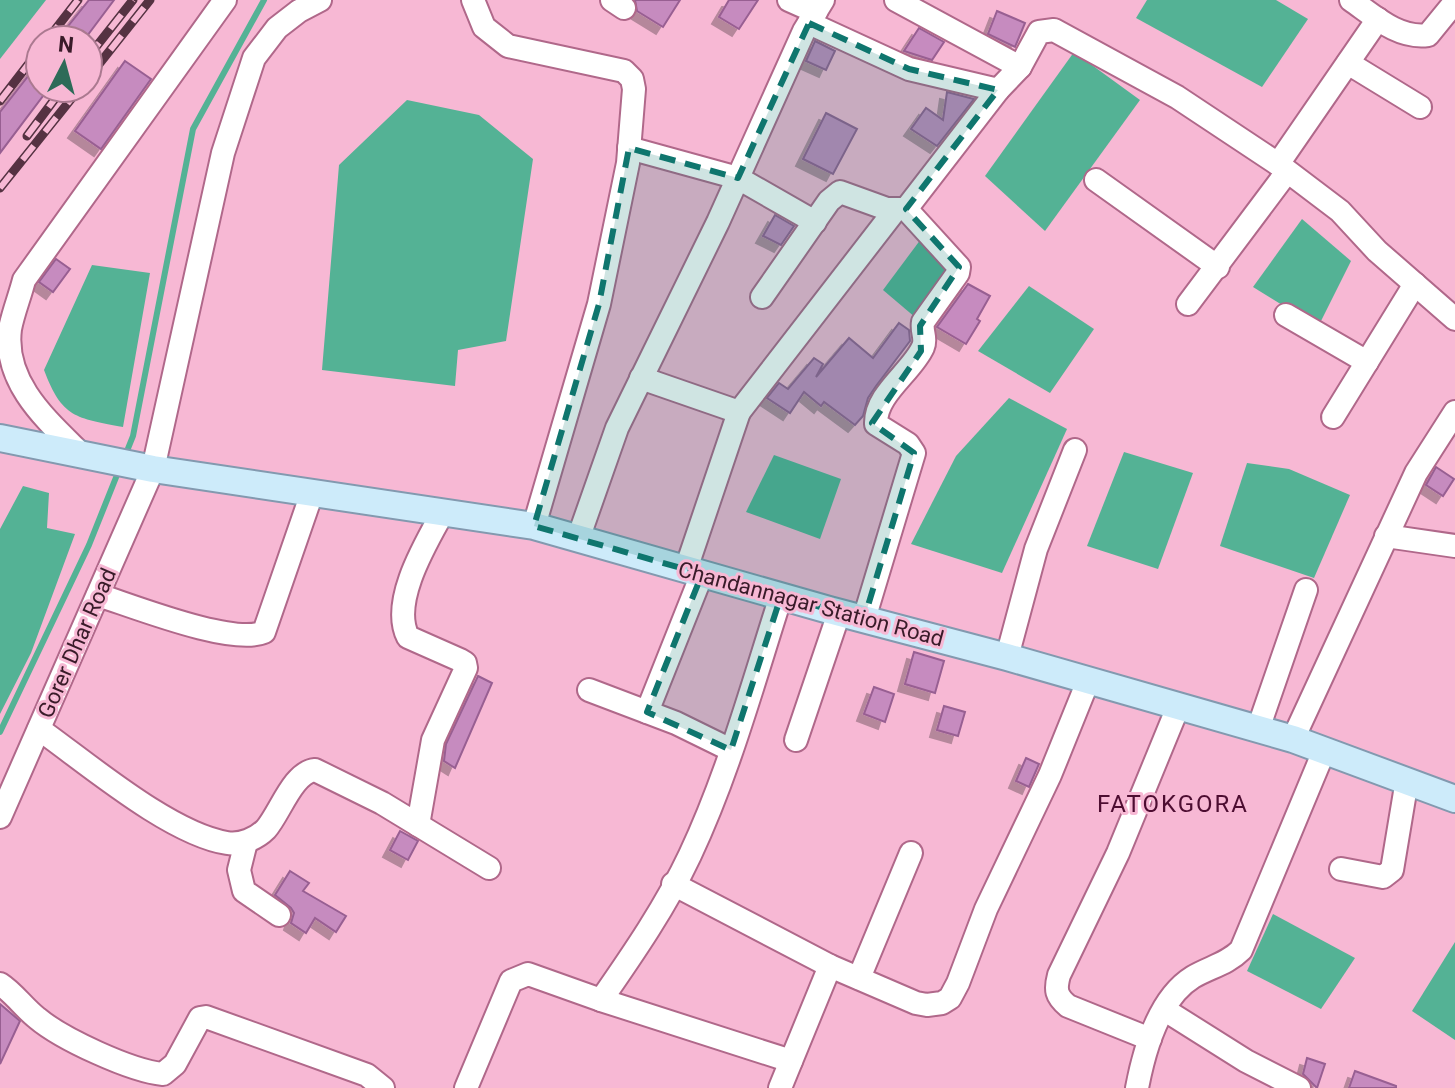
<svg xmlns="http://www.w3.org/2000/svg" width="1455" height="1088" viewBox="0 0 1455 1088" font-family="Roboto,sans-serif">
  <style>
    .water { fill: #54b295 }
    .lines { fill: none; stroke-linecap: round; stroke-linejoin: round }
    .stream { stroke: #54b295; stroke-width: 6 }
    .building { fill: #c68bbf; stroke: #985f92; stroke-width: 2; filter: url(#shadow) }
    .minor-casing { stroke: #b0688a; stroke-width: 26 }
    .major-casing { stroke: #8399af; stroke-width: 30 }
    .minor { stroke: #fff; stroke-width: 22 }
    .major { stroke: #cdebfa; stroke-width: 26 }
    .rail-casing { stroke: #553242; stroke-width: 9 }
    .rail { stroke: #f7b8d4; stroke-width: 6; stroke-dasharray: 18; stroke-linecap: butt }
    .marked { fill: #0f766e; fill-opacity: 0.2; stroke: #0f766e; stroke-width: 6; stroke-dasharray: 16 10; stroke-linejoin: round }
    .labels { text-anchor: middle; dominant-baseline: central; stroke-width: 6; stroke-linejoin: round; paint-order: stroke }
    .street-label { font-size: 22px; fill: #391b29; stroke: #f7b8d4 }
    .neighbourhood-label { font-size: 24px; letter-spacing: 2px; fill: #4d0d31; stroke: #f7b8d4 }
  </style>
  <defs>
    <filter id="shadow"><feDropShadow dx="-7" dy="7" stdDeviation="0" flood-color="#0004"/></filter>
  </defs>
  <rect width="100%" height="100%" fill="#f7b8d4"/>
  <!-- water -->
  <g class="water">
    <polygon points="0,0 46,0 0,59"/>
    <polygon points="1147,0 1276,0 1308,19 1262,87 1136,18"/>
    <polygon points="1074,52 1140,100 1045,231 985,176"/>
    <polygon points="407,100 479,115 533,159 506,341 458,350 455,386 322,370 339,165"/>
    <polygon points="1302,219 1351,261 1318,327 1253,287"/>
    <polygon points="921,239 954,271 916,318 883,290"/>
    <path d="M92,265L150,273L123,427C76,418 62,418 44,370Z"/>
    <polygon points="1029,286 1094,329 1050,393 978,351"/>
    <polygon points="1009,398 1067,429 1002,573 911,544 956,456"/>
    <polygon points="1124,452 1193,473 1158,569 1087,546"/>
    <polygon points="774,455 841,479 820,539 746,512"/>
    <polygon points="1247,463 1289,469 1350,495 1314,578 1220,546"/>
    <polygon points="23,486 49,493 47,528 75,534 31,653 0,714 0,529"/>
    <polygon points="1273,914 1355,958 1321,1009 1247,971"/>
    <polygon points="1455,942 1455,1040 1412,1011"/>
  </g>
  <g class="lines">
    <!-- stream -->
    <g class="stream">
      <polyline points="125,456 133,436 193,129 264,0"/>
      <polyline points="0,732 89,545 119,470"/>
    </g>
  </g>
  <!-- building -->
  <g class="building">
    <polygon points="89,0 114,0 84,40 57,40"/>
    <polygon points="635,0 680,0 663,27 637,11"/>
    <polygon points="729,0 758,0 739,29 719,17"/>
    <polygon points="997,11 1025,23 1015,47 988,34"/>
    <polygon points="919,28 944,42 932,60 904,51"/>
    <polygon points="815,41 835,51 826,70 806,61"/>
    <polygon points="40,61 40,88 49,88 0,153 0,112"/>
    <polygon points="125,61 151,79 101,149 75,131"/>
    <polygon points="947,92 974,99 937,146 911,129 926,108 943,120"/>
    <polygon points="826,113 857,129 833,174 803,159"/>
    <polygon points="775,215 794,226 781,245 763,236"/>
    <polygon points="56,259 70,269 53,292 39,282"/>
    <polygon points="968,284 990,296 977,319 980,321 966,344 937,327"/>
    <polygon points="899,323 909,330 910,341 876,386 868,398 863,416 855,425 824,402 821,406 804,392 790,413 767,398 779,383 788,389 814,358 823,364 816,377 849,338 873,358"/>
    <polygon points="1436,467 1454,479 1443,496 1426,485"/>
    <polygon points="914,652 944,661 935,693 905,684"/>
    <polygon points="478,676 492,683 455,768 444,761 446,744"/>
    <polygon points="874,687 894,694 885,722 864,714"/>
    <polygon points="944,706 965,712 958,736 937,730"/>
    <polygon points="1026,758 1039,764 1029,787 1016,781"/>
    <polygon points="400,831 418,841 408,860 390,850"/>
    <polygon points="290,871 309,883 303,891 346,916 336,932 315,918 306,933 291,923 294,913 291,908 275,895"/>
    <polygon points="0,1004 20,1021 0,1064"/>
    <polygon points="1307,1058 1325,1064 1317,1088 1303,1074"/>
    <polygon points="1355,1071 1396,1086 1396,1088 1349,1088"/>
  </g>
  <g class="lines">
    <!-- minor casing -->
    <g class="minor-casing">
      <g id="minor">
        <polyline points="473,0 484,27 508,46 624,71 632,79 634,89 628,163 599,304 534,526"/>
        <polyline points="612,0 624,8"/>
        <polyline points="789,0 816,12"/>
        <polyline points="896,0 1020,67"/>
        <path d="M1351,0C1374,16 1398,39 1428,35L1455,2"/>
        <polyline points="809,23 909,69 998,90 1020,67 1039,32 1054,30 1177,97 1278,164 1340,211 1377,251 1455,319"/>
        <polyline points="1348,63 1420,107"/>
        <polyline points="629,148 738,178 815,222"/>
        <polyline points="1278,164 1378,19"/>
        <polyline points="1096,180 1218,267"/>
        <polyline points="762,297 829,201 840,192 887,209 906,209 998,90"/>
        <polyline points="1188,304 1287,172"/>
        <polyline points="1286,315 1367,362"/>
        <polyline points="641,378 739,412 896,209"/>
        <polyline points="1333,417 1415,284"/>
        <path d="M83,456C49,422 3,384 10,329C13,313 20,296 24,280L225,0"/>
        <polyline points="1386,536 1455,546"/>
        <polyline points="578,539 617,428 718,222 804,31 823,0"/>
        <polyline points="686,569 739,412"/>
        <path d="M98,595C133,606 233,646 264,632L312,493"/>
        <path d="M864,619L914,453L908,444L876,424C875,394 912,372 923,347C927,338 921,332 923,322L958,273L959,267L906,209"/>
        <polyline points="1007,657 1036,549 1075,450"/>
        <polyline points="589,690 676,723 731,750"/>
        <polyline points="647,712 702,574"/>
        <path d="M39,729C87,763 170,834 227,843C241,845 256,839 266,829C280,813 293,772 315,770L382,803L489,868"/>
        <polyline points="1258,729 1306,590"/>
        <polyline points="1293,739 1416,473 1455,412"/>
        <polyline points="796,740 839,613"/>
        <polyline points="0,817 153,469 223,153 254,58 277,28 299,11 320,0"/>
        <path d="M418,825L433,740L466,668L465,663L460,660L408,637C390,602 426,543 443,512"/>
        <polyline points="246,842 239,870 244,891 279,915"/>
        <polyline points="1341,869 1383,877 1392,870 1407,780"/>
        <polyline points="673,884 830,966 916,1003 927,1005 942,1003 950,998 958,983 986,909 1050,775 1088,681"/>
        <polyline points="859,978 911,853"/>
        <path d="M0,984C14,993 24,1008 37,1018C62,1039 131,1071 163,1074L175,1064L200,1018L206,1017L367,1075L383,1088"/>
        <polyline points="601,1000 791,1061"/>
        <polyline points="1165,1010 1246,1061 1299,1088"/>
        <path d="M1150,1039L1068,1006C1056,996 1055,990 1059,975L1118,853L1178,707"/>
        <path d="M466,1088L511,981L528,974L601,1000C633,954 666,906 690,855C729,772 753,683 781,596"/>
        <polyline points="780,1088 830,966"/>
        <path d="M1137,1088C1144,1051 1159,998 1193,977C1210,967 1227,964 1241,950L1324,751"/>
      </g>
    </g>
    <!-- major casing -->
    <g class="major-casing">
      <polyline id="major" points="0,438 153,469 534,526 829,610 1007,657 1293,739 1455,799"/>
    </g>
    <!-- minor -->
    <use href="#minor" class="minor"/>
    <!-- major -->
    <use href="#major" class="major"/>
    <!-- rail casing -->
    <g class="rail-casing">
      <g id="rail">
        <polyline points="47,40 78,0"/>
        <polyline points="88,57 133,0"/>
        <polyline points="88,78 150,0"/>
        <polyline points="0,101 40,49"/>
        <polyline points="27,136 63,88"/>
        <polyline points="0,188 80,88"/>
      </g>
    </g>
    <!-- rail -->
    <use href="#rail" class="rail"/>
  </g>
  <!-- marked area -->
  <path class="marked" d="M809,23L909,69L998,90L906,209L959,267L920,326L921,351L872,423L914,453L864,619L781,596L731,750L647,712L702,574L534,526L599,304L629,148L738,178Z"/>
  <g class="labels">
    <!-- street labels -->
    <g class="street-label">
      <text transform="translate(811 604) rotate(15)">Chandannagar Station Road</text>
      <text transform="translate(77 643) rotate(-66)">Gorer Dhar Road</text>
    </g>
    <!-- neighbourhood labels -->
    <g class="neighbourhood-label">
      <text x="1173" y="804">FATOKGORA</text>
    </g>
  </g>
  <!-- north arrow -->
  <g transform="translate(64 64) rotate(6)"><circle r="38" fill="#f7b8d4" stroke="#ab7990" stroke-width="2"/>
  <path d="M0-6L14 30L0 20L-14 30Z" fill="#2d6b58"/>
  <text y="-12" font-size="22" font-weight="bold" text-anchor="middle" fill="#391b29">N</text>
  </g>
</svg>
